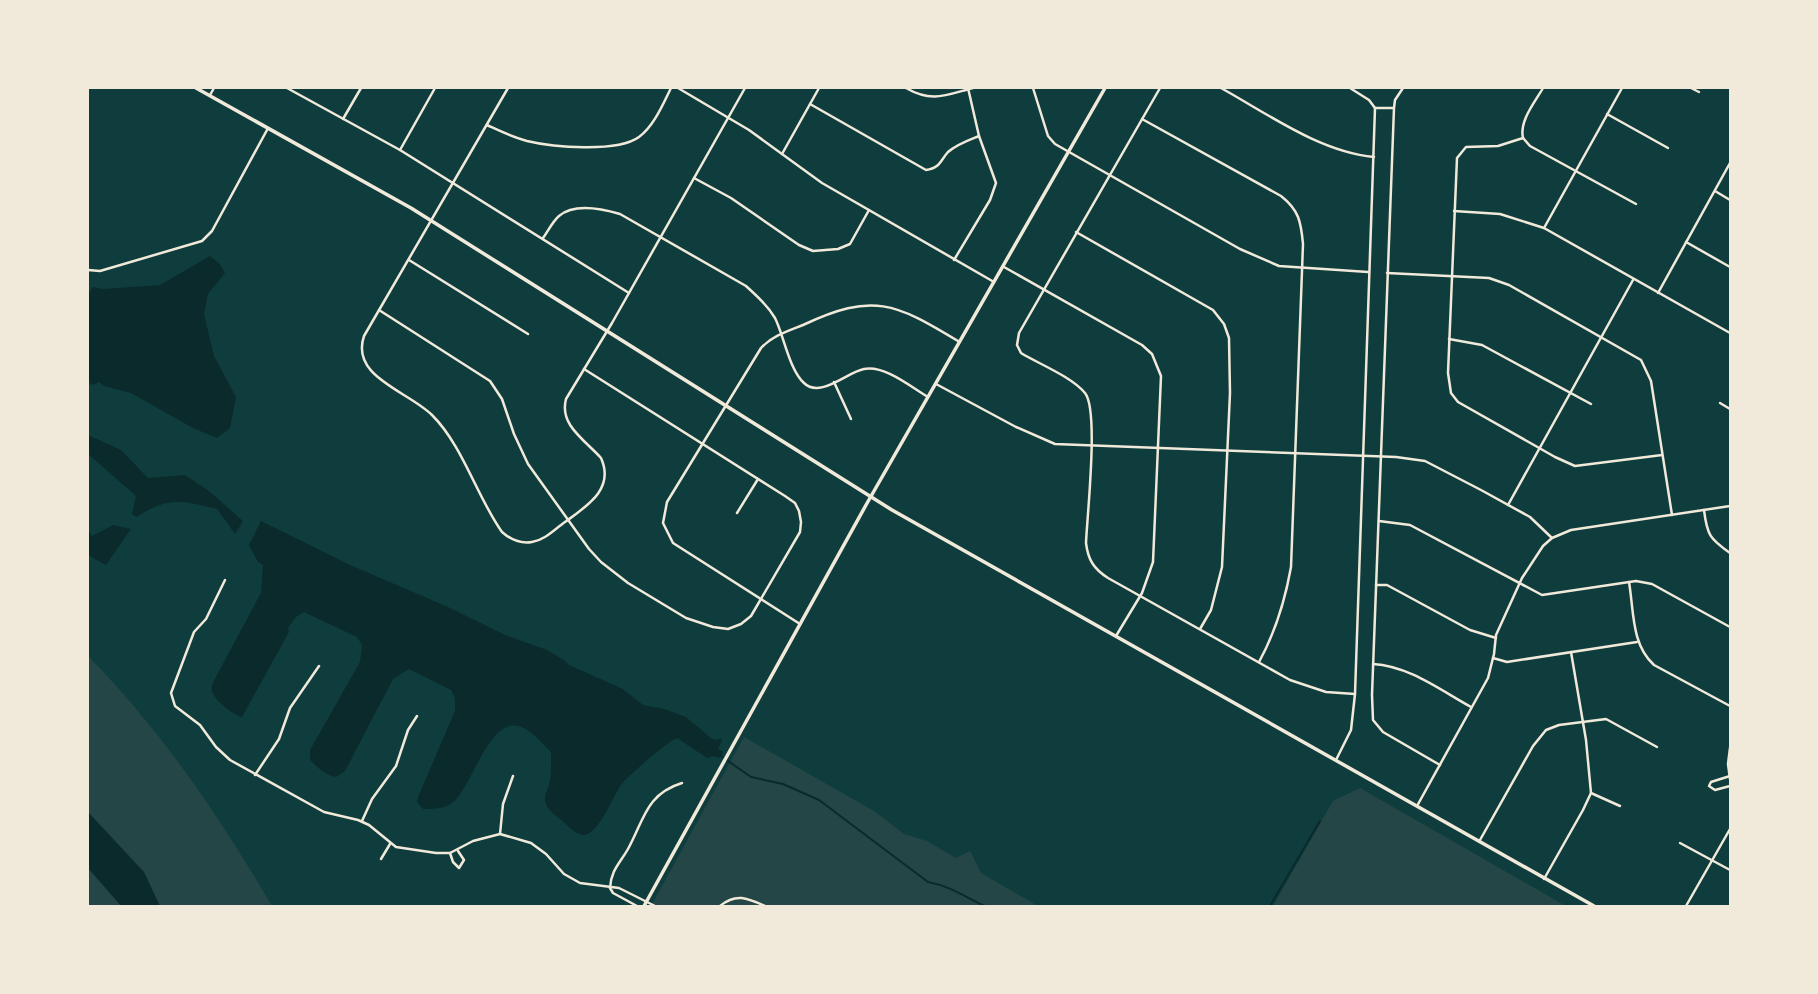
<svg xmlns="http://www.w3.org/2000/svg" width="1818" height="994" viewBox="0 0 1818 994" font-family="Ubuntu,sans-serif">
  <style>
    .green { fill: #244646 }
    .water { fill: #0a2a2b }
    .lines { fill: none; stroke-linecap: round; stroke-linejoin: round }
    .stream { stroke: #0a2a2b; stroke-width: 2 }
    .minor { stroke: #f1e9da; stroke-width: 2.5 }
    .tertiary { stroke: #f1e9da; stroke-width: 3.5 }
    .secondary { stroke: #f1e9da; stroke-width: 3.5 }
  </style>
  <rect width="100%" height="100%" fill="#0f3d3e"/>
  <!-- green -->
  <g class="green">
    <path d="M88,656C162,731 219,816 272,906H88Z"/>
    <polygon points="744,737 874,811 904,834 927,841 956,858 970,851 981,873 1038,906 651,906"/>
    <polygon points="1360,788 1557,901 1566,906 1273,906 1333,801"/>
  </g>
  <!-- water -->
  <g class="water">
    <polygon points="210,256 220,264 225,273 208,294 204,314 214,356 236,397 230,428 217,438 193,428 131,393 104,386 99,382 93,385 88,382 88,294 93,287 103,289 160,285"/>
    <path d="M88,435L121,450L148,478L185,475L209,491L243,521L235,534L217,509C183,501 168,496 137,517L132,514L136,496L88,454Z"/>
    <path d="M261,521L350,565L448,607L505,635L547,650L564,660L569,665L623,689L643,705L664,709L686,717L712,739L718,740L720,738L722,740L718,749L723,752L719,758L713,756L708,758C703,755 682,742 678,738C669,740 629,775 621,785C613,796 598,836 583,835C574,834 567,824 561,820C554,814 546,809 545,800C544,794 548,790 549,784C552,775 551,762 551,752C543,745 536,735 527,730C489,705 473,793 449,805C442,809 431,809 423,809L417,802L418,797L455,711V698L451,690L409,669L393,679L345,771L336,777C325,775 318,768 310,760V750L360,662L362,645L357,637L304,612L296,617L288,628L289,632L242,717C233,715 216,701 212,692C210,686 215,680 217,675L261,593L263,565L258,562L249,545Z"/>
    <polygon points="113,525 131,529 106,565 88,555 88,531 92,536"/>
    <polygon points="88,812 144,872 160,906 121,906 88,868"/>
  </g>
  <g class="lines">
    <!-- stream -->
    <g class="stream">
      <path d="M721,756L751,777L783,784L819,800L928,882C950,886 965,897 985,906"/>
      <polyline points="1270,906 1320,821"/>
    </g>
    <!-- minor -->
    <g class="minor">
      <polyline points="287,88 400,150 629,293"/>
      <path d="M508,88L364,336C350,377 408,391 432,415C463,446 477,497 502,532C511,540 521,544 532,542C545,540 555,529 565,522C587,506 615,489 601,458C585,440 559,425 566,399L612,323L745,88"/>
      <polyline points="678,88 749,130 822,183 994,282"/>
      <path d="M906,88C932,103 946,95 973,88"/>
      <polyline points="1033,88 1048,136 1055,144 1240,249 1279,266 1368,272"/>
      <path d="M1160,88L1019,333L1017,345L1021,353C1039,364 1072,377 1085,393C1099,410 1087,516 1086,543C1088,560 1094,569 1108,578L1290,680L1326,692L1355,694"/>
      <path d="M1221,88C1268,114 1320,152 1374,157"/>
      <polyline points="1350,88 1369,100 1375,108"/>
      <polyline points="1403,88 1395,100 1394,108 1372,695 1373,720 1383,732 1440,765"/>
      <polyline points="1691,88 1699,92"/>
      <polyline points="210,95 214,88"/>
      <path d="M810,104L926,170C940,168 940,161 948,152C957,144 969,140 979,136"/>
      <polyline points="1375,108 1393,108"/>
      <polyline points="1607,114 1668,148"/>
      <polyline points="343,119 361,88"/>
      <path d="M1142,119L1281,196C1299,210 1301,222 1303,244L1291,567C1285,601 1276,631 1259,662"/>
      <path d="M487,125C500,131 512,137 527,141C552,147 617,153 639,137C654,126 663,104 671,88"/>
      <polyline points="1523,138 1498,146 1466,147 1457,158 1448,373 1451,393 1458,402 1555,457 1575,466 1662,455"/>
      <polyline points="1523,138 1530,146 1636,204"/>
      <path d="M1523,138C1519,121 1535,102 1543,88"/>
      <polyline points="400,150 435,88"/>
      <polyline points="782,154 819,88"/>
      <polyline points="694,178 731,198 799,245 813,251 838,249 850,244 869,210"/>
      <polyline points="1715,191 1730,200"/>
      <polyline points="1454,211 1500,214 1544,228 1730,333"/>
      <polyline points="1544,228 1622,88"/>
      <polyline points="1076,232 1213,310 1224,324 1229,338 1230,393 1222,567 1211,610 1200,629"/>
      <path d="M543,238C548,231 553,221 559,216C574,203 603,209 620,214L746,286C757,296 767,305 775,318C784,336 789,369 804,383C820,399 847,372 864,369C885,365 911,387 928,397"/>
      <polyline points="1686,242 1730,267"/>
      <polyline points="409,260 528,334"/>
      <polyline points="954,260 990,200 996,183 979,136 968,88"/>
      <polyline points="1004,267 1142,345 1152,354 1161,376 1153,562 1142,593 1116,636"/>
      <polyline points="88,270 100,271 202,241 212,231 267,130"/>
      <polyline points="1387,273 1489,278 1509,285 1641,360 1651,381 1672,515"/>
      <polyline points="1658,293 1730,163"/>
      <polyline points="379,310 490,381 502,399 514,434 528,464 589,549 601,562 628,583 686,618 713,627 728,629 741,624 751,616 800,532 801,522 799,511 795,503 785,496 584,369"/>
      <polyline points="1449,339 1482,345 1591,404"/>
      <polyline points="834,382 851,419"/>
      <polyline points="936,384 1016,427 1055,444 1396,457 1425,461 1481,490 1530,517 1552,538"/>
      <polyline points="1720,403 1730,409"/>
      <polyline points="1508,505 1633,280"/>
      <path d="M1704,510C1707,535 1710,539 1730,553"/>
      <polyline points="737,513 758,479"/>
      <polyline points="1379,521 1410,525 1542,595 1636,581 1652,584 1730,627"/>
      <polyline points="225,580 206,619 194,632 171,693 175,706 200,725 216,747 230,760 324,812 358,820 369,825 396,847 436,853 450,853 473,841 500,834 531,843 546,854 564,874 580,883 619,888 655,906"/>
      <path d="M1629,582C1634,611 1631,644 1654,665L1730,706"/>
      <polyline points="1376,585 1387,585 1470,630 1496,638"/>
      <path d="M800,624L673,543L663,523L667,502L761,348C772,336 788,331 803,325C873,292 895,303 958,341"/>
      <polyline points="1493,658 1507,662 1637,642"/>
      <path d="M1373,664C1409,666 1440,690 1471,707"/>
      <polyline points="1730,748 1728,764 1730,779"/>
      <polyline points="1336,760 1351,730 1355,694 1375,108"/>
      <polyline points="255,775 279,739 290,708 319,666"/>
      <polyline points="1730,776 1711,782 1709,786 1715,790 1730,786"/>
      <polyline points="1591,793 1620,806"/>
      <polyline points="1417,806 1488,678 1494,654 1496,635 1522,578 1543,546 1552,538 1571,530 1730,506"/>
      <polyline points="362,821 372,799 396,766 408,730 417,716"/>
      <polyline points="500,834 503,804 513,776"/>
      <polyline points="1480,840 1533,746 1546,730 1559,725 1606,719 1657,747"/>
      <polyline points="1680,843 1730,870"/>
      <polyline points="450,853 453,862 459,868 464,860 458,851"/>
      <polyline points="381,859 390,844"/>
      <polyline points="1544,879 1583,810 1591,793 1586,740 1571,652"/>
      <path d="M610,888C611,870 620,863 628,849C644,820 646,794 682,783"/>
      <polyline points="610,888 613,893 637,906"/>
      <path d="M720,906C736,893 747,898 765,906"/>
      <polyline points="1686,906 1730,829"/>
    </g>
    <!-- tertiary -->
    <polyline class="tertiary" points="644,906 866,505 1105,88"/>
    <!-- secondary -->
    <polyline class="secondary" points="196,88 411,208 892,510 1594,906"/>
  </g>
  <!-- border -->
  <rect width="1818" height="994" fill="none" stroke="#f1e9da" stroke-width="178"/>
</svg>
